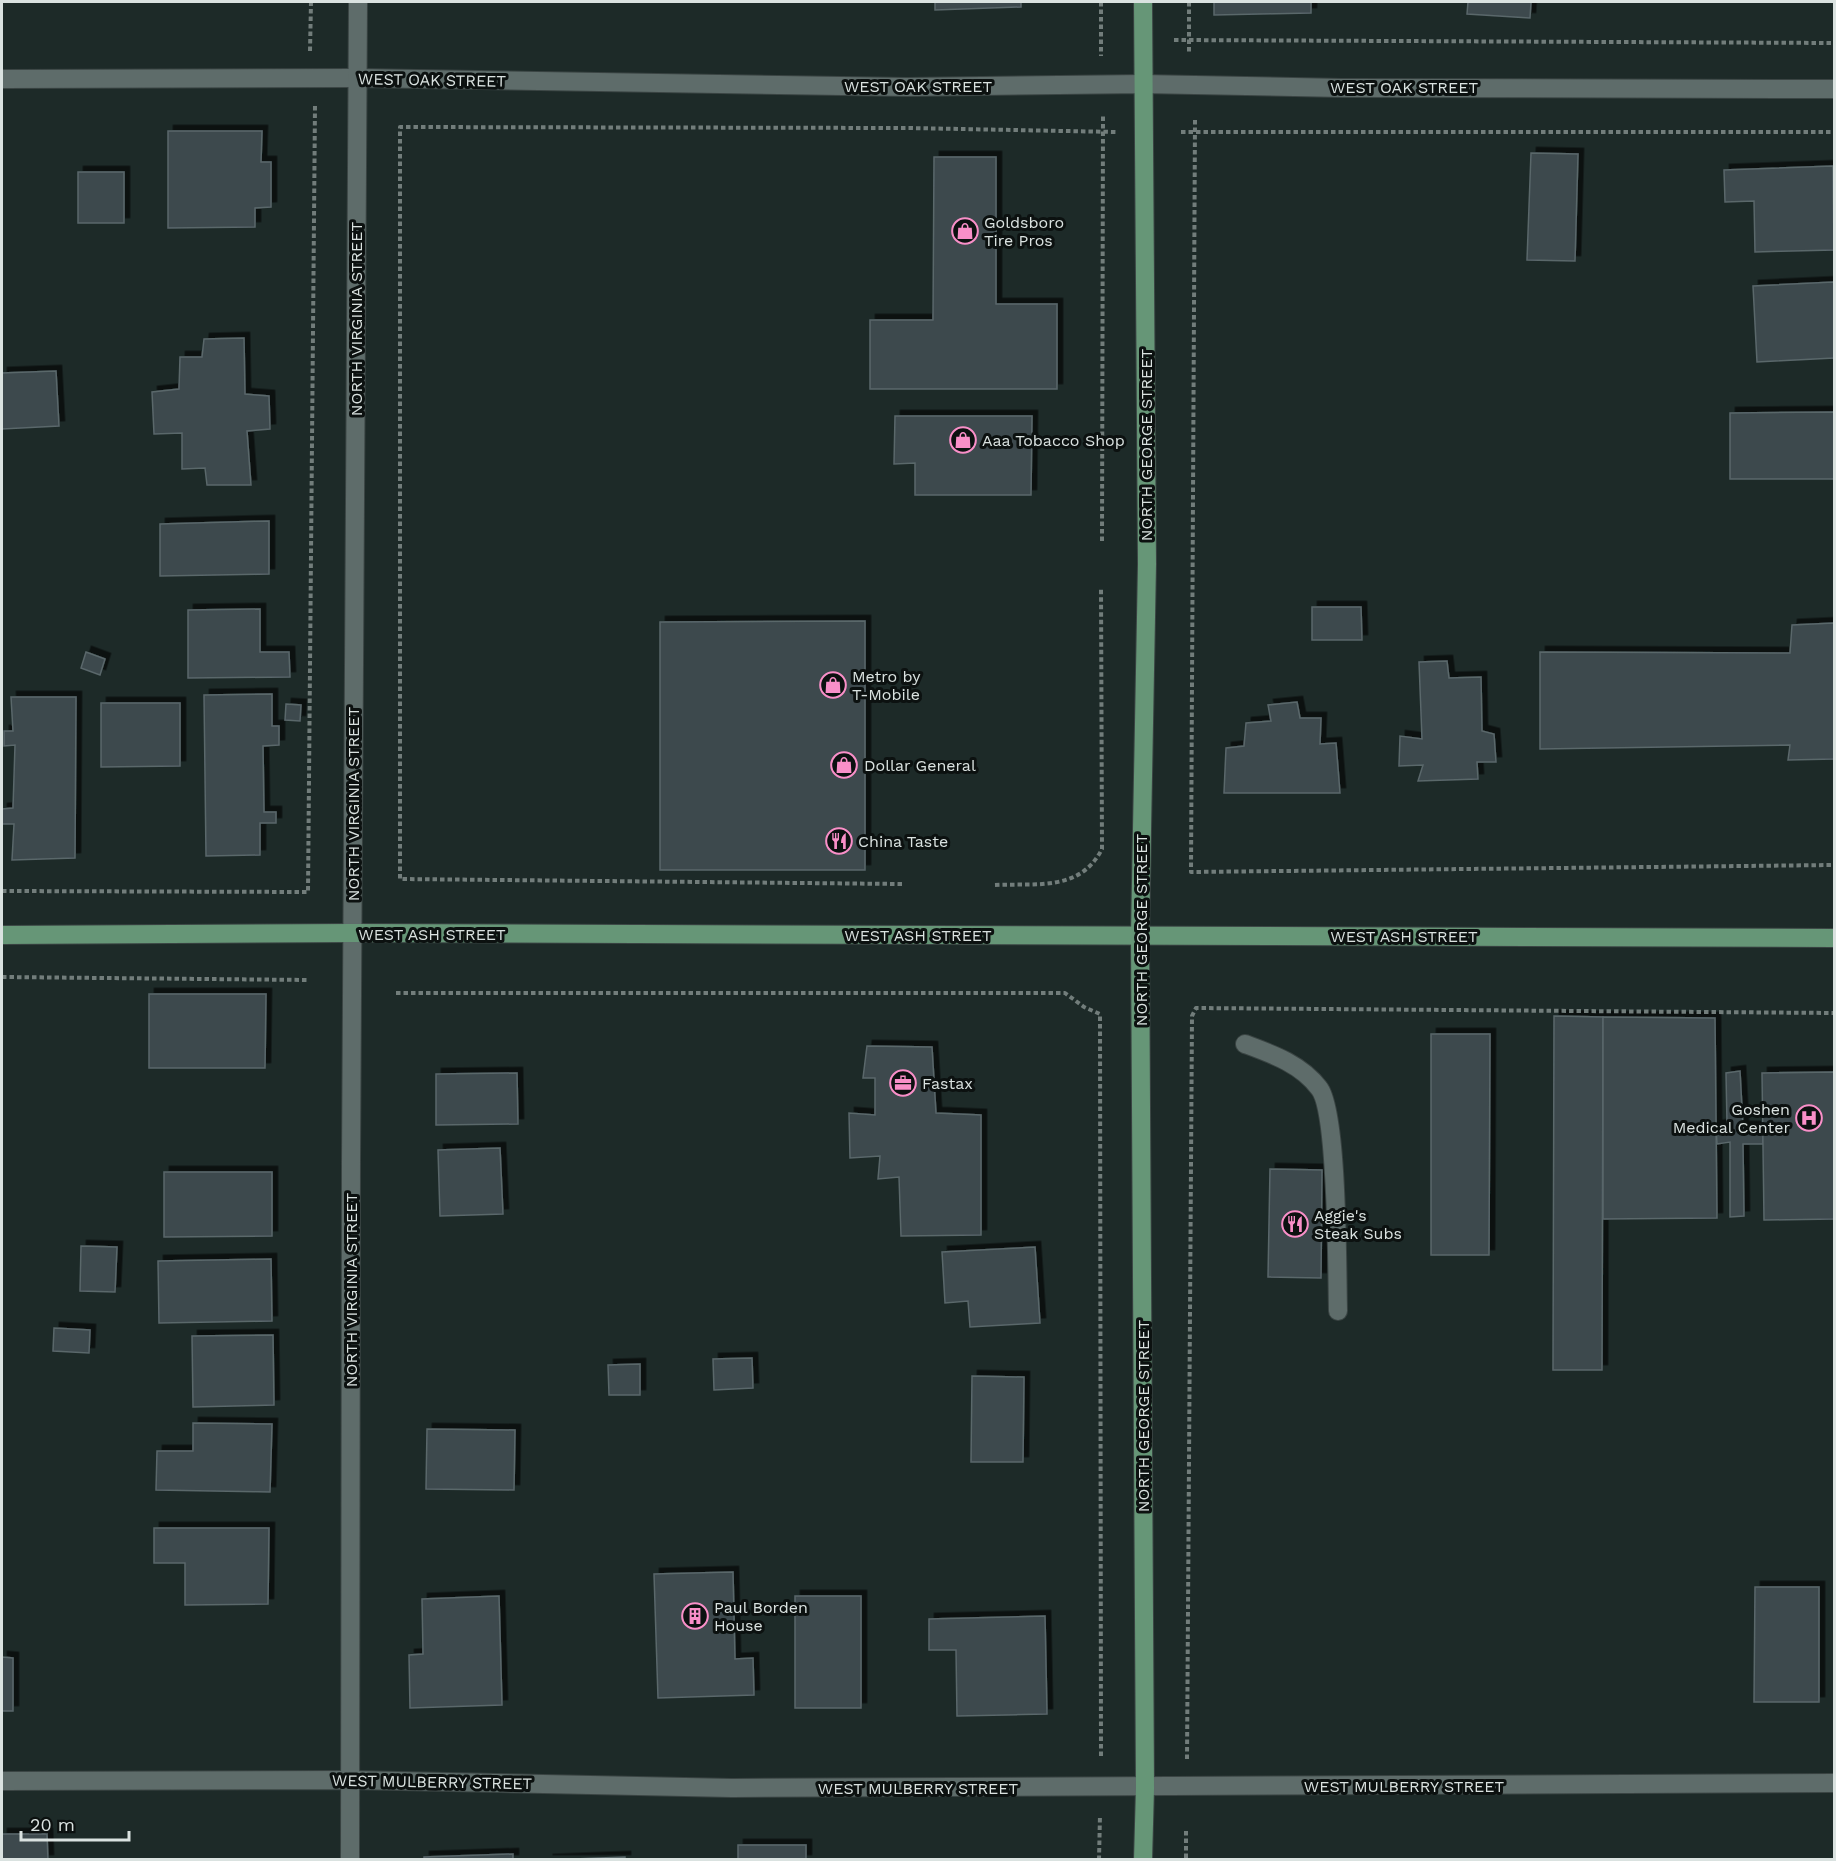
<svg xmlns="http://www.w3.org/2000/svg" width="1836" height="1861" viewBox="0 0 1836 1861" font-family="'Work Sans',sans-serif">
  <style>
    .building { fill: #3d494d; stroke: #5a676b; stroke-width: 1.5; filter: url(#shadow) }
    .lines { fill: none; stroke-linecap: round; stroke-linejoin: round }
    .minor-casing { stroke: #3a4443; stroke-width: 20 }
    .major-casing { stroke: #3a4443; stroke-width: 20 }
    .path { stroke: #727d7b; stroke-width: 4; stroke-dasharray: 4.5 3; stroke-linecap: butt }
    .minor { stroke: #5e6c6a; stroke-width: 18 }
    .major { stroke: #669677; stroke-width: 18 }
    .labels { text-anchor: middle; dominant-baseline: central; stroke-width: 6; stroke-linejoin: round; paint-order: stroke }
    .street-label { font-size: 16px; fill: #dae2e0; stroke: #0c1110 }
    .poi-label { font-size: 16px; fill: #dae2e0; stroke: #0c1110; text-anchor: start }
  </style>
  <defs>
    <filter id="shadow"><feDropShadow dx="5.5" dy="-5.5" stdDeviation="0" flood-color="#0009"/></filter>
  </defs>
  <rect width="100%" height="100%" fill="#1d2a28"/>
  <!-- building -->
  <g class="building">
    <polygon points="935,2 1021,2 1021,7 935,10"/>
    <polygon points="1214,2 1311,2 1311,13 1214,15"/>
    <polygon points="1468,2 1531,2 1530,18 1467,14"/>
    <polygon points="168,131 262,131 261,162 271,162 271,207 255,208 255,227 168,228"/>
    <polygon points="1531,153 1578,154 1575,261 1527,260"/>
    <polygon points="934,157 996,157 996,304 1057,304 1057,389 870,389 870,320 933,320"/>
    <polygon points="1833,166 1834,250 1755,252 1754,201 1725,202 1724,170"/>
    <rect x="78" y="172" width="46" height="51"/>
    <polygon points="1834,282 1834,358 1757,362 1753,286"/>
    <polygon points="244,338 245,394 269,396 270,429 247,431 251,485 207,485 205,468 182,469 182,433 154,434 152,392 179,389 180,357 202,357 204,339"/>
    <polygon points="56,371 59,426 2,429 2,373"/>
    <polygon points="1834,412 1834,479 1730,479 1730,413"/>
    <polygon points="895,416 1032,416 1031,495 915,495 915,463 894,464"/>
    <polygon points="269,521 269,574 160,576 160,524"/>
    <polygon points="1312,607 1361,607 1362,640 1312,640"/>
    <polygon points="260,609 260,652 289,652 290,677 188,678 188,610"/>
    <polygon points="865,621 865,870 660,870 660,622"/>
    <polygon points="1834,623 1834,759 1788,760 1790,745 1540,749 1540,652 1790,653 1792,625"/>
    <polygon points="86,652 105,659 100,675 81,668"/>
    <polygon points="1447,661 1449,678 1481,677 1482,731 1494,734 1496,762 1477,762 1478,779 1418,781 1423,765 1399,766 1400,736 1422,739 1419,662"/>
    <polygon points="272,694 272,726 279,726 279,745 263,746 264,812 276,812 276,823 260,823 260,855 206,856 204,695"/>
    <polygon points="11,697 76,697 75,858 12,860 14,824 2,824 2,809 13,808 15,745 4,746 4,731 13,731"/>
    <polygon points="1297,702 1300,718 1321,718 1320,744 1336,743 1340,793 1224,793 1226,748 1244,746 1246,723 1271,721 1268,705"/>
    <polygon points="101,703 180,703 180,766 101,767"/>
    <polygon points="286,704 301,705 300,721 285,720"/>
    <polygon points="149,994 266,994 265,1068 149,1068"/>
    <polygon points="1554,1016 1603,1017 1602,1370 1553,1370"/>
    <polygon points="1603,1017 1715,1018 1717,1218 1603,1219"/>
    <polygon points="1431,1034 1490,1034 1489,1255 1431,1255"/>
    <polygon points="867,1046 932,1047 936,1113 981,1115 981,1235 901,1236 899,1177 878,1179 880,1156 850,1158 849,1113 875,1115 875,1078 863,1078"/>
    <polygon points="1740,1071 1743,1127 1763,1127 1763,1144 1743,1144 1744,1216 1730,1217 1730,1142 1717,1144 1716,1126 1727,1124 1726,1073"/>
    <polygon points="1834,1072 1834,1219 1764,1220 1762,1073"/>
    <polygon points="517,1073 518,1124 436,1125 436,1074"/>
    <polygon points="500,1148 503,1214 440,1216 438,1150"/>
    <polygon points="1270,1169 1322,1170 1321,1278 1268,1277"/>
    <polygon points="164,1172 272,1172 272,1236 164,1237"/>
    <polygon points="81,1246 117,1247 115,1292 80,1291"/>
    <polygon points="1035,1247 1040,1323 970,1327 968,1301 945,1303 942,1252"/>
    <polygon points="271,1259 272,1321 159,1323 158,1261"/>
    <polygon points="54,1328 90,1330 89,1353 53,1351"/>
    <polygon points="273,1335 274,1405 193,1407 192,1336"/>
    <polygon points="752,1358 753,1388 714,1390 713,1359"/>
    <polygon points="640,1364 640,1395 609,1395 608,1365"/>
    <polygon points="972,1376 1024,1377 1023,1462 971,1462"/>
    <polygon points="193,1423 272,1424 270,1492 156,1490 157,1451 193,1451"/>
    <polygon points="427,1429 515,1430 514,1490 426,1489"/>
    <polygon points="154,1528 269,1528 268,1604 185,1605 185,1563 154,1563"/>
    <polygon points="733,1572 735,1659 753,1658 754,1695 658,1698 654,1574"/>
    <polygon points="1755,1587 1819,1587 1819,1702 1754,1702"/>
    <polygon points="499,1596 502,1705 410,1708 409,1655 423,1654 422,1599"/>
    <rect x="795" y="1596" width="66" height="112"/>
    <polygon points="1045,1616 1047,1714 957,1716 956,1650 929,1650 929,1619"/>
    <polygon points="2,1657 13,1658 13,1711 2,1711"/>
    <polygon points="2,1834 47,1834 48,1860 2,1860"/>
    <rect x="738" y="1845" width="68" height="15"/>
    <polygon points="513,1854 513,1860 424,1860 424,1857"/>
    <polygon points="625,1857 625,1860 547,1860"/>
  </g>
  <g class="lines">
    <!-- minor casing -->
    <g class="minor-casing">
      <g id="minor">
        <polyline points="2,79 357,78 907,87 1143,84 1342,88 1834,89"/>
        <path d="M1245,1044C1272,1054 1301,1064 1319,1088C1338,1111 1337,1273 1338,1311"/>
        <polyline points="2,1781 350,1780 732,1788 1834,1783"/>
        <polyline points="350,1860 351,1163 358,2"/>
      </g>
    </g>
    <!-- major casing -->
    <g class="major-casing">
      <g id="major">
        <polyline points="1143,2 1147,564 1140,936 1145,1788 1143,1860"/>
        <polyline points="2,935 353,933 1834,938"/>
      </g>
    </g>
    <!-- path -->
    <g class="path">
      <polyline points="1101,2 1101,56"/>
      <polyline points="1189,2 1189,54"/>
      <polyline points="1174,40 1834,43"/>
      <polyline points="310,51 311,2"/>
      <polyline points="1195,120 1191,872 1834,865"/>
      <polyline points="1181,132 1834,132"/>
      <polyline points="1102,541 1103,114"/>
      <polyline points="902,884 400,879 400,127 909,128 1116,132"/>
      <path d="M995,885C1036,883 1080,892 1102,849L1101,587"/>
      <polyline points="2,891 308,892 315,106"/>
      <polyline points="2,977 309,980"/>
      <polyline points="396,993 1065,993 1084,1007 1100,1014 1101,1758"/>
      <polyline points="1187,1759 1192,1016 1196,1008 1834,1013"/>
      <polyline points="1186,1831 1186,1860"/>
      <polyline points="1099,1860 1100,1815"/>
    </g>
    <!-- minor -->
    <use href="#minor" class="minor"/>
    <!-- major -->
    <use href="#major" class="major"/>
  </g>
  <!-- icons -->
  <defs>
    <g id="shop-ring" transform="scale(1.35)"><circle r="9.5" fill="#0c1110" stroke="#f98fc8" stroke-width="1.5"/><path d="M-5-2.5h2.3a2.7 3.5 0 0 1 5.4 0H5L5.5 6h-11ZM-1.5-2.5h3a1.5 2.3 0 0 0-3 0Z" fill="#f98fc8"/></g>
    <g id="restaurant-ring" transform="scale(1.35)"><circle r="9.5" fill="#0c1110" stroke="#f98fc8" stroke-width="1.5"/><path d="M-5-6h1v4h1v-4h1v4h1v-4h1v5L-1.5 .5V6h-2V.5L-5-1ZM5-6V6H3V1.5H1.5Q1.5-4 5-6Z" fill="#f98fc8"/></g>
    <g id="office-ring" transform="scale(1.35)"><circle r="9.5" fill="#0c1110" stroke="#f98fc8" stroke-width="1.5"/><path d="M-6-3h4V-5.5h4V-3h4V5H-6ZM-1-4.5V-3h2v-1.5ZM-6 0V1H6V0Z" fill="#f98fc8"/></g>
    <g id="hospital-ring" transform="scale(1.35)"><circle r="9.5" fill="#0c1110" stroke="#f98fc8" stroke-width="1.5"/><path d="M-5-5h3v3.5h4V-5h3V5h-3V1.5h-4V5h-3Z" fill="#f98fc8"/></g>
    <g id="building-ring" transform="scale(1.35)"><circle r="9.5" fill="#0c1110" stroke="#f98fc8" stroke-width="1.5"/><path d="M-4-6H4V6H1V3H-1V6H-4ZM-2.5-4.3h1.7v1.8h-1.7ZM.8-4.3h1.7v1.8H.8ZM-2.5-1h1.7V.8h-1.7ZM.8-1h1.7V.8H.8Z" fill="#f98fc8"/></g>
  </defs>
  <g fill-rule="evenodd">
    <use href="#shop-ring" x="965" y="231"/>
    <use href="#shop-ring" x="963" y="440"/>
    <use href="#shop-ring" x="833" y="685"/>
    <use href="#shop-ring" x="844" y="765"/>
    <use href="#restaurant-ring" x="839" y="841"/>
    <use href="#office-ring" x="903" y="1083"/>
    <use href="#hospital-ring" x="1809" y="1118"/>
    <use href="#restaurant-ring" x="1295" y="1224"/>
    <use href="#building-ring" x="695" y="1616"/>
  </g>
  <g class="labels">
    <!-- street labels -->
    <g class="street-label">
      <text transform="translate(432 80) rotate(1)">WEST OAK STREET</text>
      <text x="918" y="86">WEST OAK STREET</text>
      <text x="1404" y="87">WEST OAK STREET</text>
      <text transform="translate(356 319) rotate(-90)">NORTH VIRGINIA STREET</text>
      <text transform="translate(1146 445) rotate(-90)">NORTH GEORGE STREET</text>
      <text transform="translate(353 804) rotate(-90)">NORTH VIRGINIA STREET</text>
      <text transform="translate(1141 930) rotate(-90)">NORTH GEORGE STREET</text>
      <text x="432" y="934">WEST ASH STREET</text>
      <text x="918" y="935">WEST ASH STREET</text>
      <text x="1404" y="936">WEST ASH STREET</text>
      <text transform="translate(351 1290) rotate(-90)">NORTH VIRGINIA STREET</text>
      <text transform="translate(1143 1416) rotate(-90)">NORTH GEORGE STREET</text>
      <text transform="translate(432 1782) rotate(1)">WEST MULBERRY STREET</text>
      <text x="1404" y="1786">WEST MULBERRY STREET</text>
      <text x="918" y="1788">WEST MULBERRY STREET</text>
    </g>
    <!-- poi labels -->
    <g class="poi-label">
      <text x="984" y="222">Goldsboro<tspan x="984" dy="18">Tire Pros</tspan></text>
      <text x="982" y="440">Aaa Tobacco Shop</text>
      <text x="852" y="676">Metro by<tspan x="852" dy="18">T-Mobile</tspan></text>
      <text x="864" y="765">Dollar General</text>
      <text x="858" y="841">China Taste</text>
      <text x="922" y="1083">Fastax</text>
      <text x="1790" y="1109" text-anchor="end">Goshen<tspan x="1790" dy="18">Medical Center</tspan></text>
      <text x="1314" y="1215">Aggie's<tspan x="1314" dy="18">Steak Subs</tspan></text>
      <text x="714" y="1607">Paul Borden<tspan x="714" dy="18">House</tspan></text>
    </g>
  </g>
  <!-- border -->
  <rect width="1836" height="1861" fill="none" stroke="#dae2e0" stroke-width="6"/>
  <!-- scale -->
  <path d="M21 1831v9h108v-9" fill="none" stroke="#dae2e0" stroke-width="3"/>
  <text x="30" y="1831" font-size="18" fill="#dae2e0" stroke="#0c1110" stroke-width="4.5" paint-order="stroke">20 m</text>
</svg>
